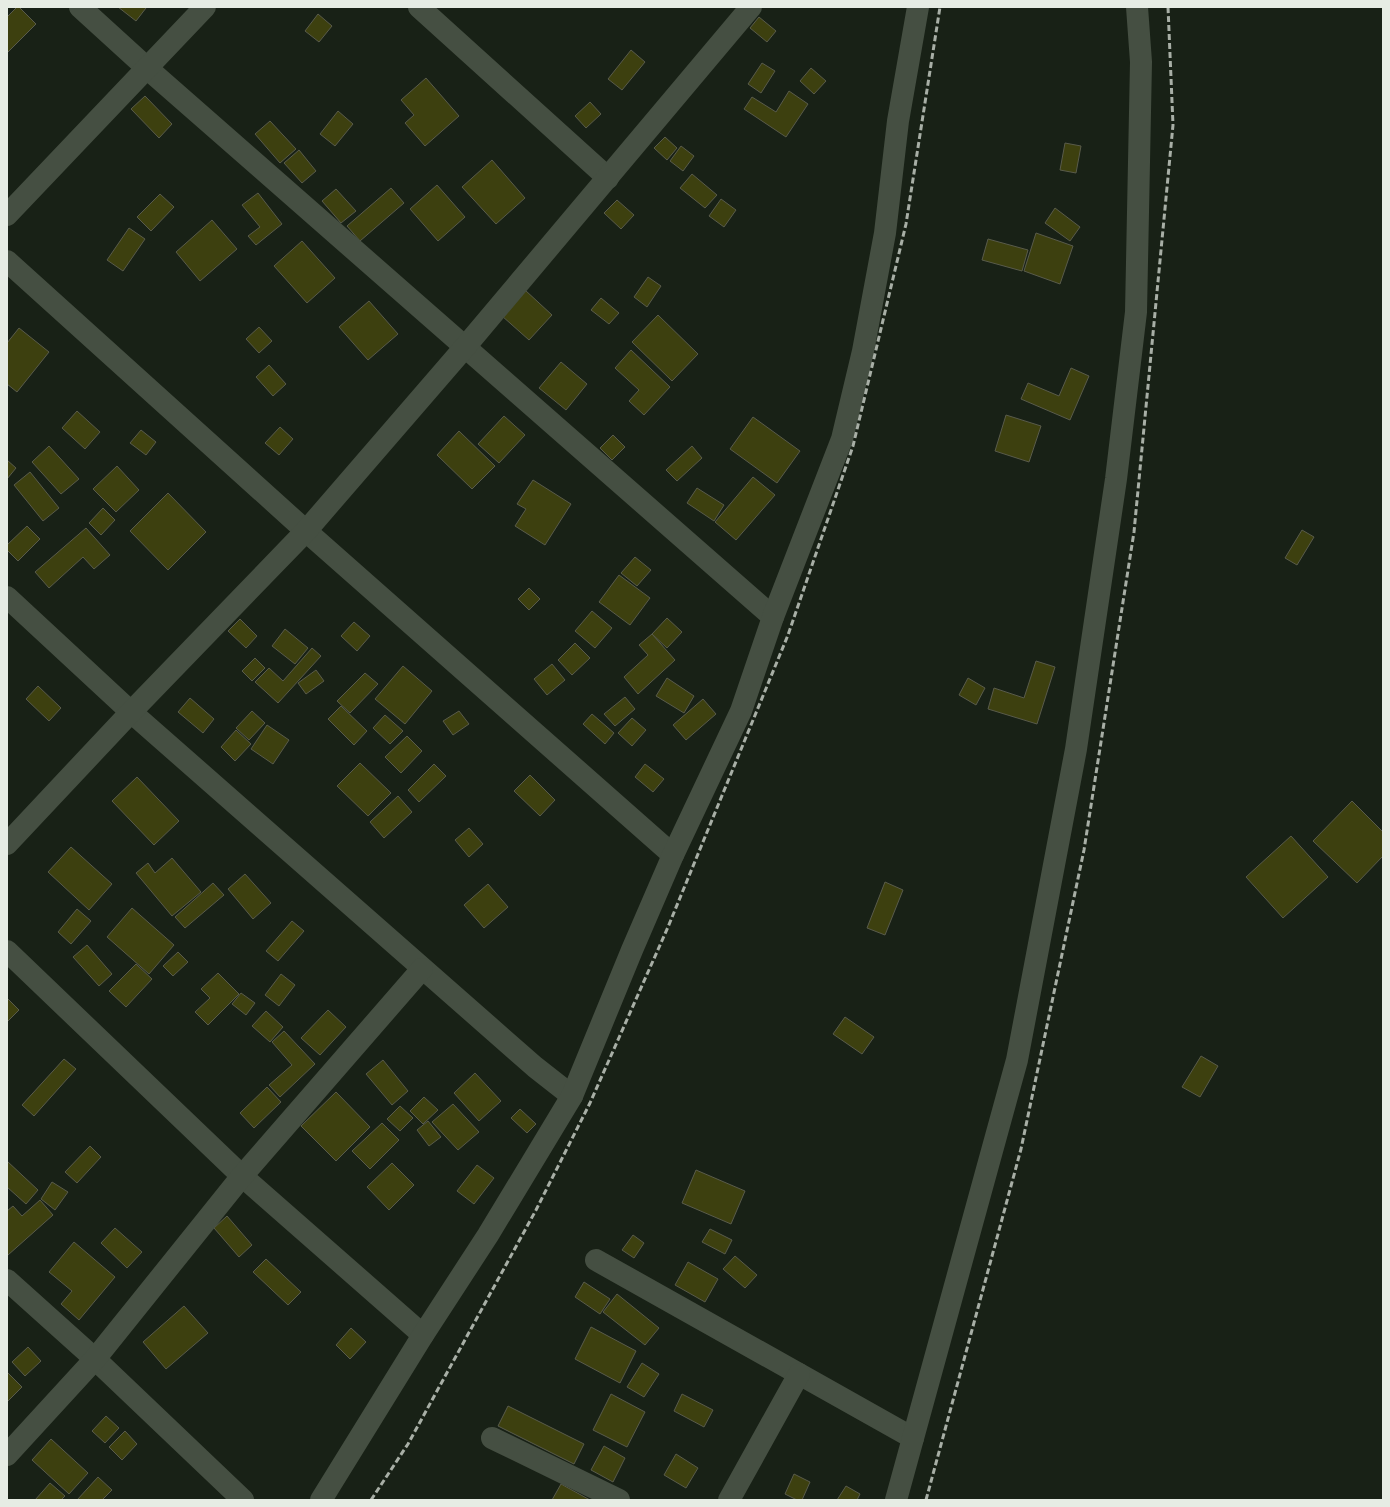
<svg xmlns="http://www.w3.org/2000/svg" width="1390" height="1507" viewBox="0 0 1390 1507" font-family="Literata,serif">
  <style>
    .building { fill: #3d400f; stroke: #595b4b }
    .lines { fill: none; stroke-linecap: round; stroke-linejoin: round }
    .minor { stroke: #454f42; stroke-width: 22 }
    .rail { stroke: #a8afa6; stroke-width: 3; stroke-dasharray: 6 3; stroke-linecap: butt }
  </style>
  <rect width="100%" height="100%" fill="#182116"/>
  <!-- building -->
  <g class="building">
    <polygon points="17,7 19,7 36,24 7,53 7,17"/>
    <polygon points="118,7 145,7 146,8 136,21"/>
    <polygon points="318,14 332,26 319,42 305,31"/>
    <polygon points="759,17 776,31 767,42 750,28"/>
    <polygon points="631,50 645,62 622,90 608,79"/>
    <polygon points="762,63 775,71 761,93 748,84"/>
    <polygon points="811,68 826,81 814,94 800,81"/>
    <polygon points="426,78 459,116 425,146 405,123 414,115 401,100"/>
    <polygon points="789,91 808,104 786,137 744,109 752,97 776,112"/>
    <polygon points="145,96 172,124 159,138 131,109"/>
    <polygon points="590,102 601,114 586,128 575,116"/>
    <polygon points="338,111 353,124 335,146 320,134"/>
    <polygon points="270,121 296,149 280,163 255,134"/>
    <polygon points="665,137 677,148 667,160 654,148"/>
    <polygon points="1065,143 1081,146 1076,173 1060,170"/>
    <polygon points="681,146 694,156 683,171 670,161"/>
    <polygon points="299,150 316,171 302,183 284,163"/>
    <polygon points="492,160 525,198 496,224 462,187"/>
    <polygon points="692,174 717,195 705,208 680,188"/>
    <polygon points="437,185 465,217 438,241 410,209"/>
    <polygon points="391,188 404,203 360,241 347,226"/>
    <polygon points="336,189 356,211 341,223 322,201"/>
    <polygon points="258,193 282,224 256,245 248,236 260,227 242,205"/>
    <polygon points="160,194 174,207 151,231 137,217"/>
    <polygon points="721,199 736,210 724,227 709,216"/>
    <polygon points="617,200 634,215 621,229 604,213"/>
    <polygon points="1055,208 1080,227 1070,241 1045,223"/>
    <polygon points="212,220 237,249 200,281 176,252"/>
    <polygon points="129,228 145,239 123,271 107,260"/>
    <polygon points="1036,233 1073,246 1060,284 1024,271"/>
    <polygon points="988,239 1028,250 1022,271 982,260"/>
    <polygon points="302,241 335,278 307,303 274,266"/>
    <polygon points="648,277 661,286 647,307 634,297"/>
    <polygon points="525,290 552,315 529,340 502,316"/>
    <polygon points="601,298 619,313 609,324 591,310"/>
    <polygon points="369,301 398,334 368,360 339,327"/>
    <polygon points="658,315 698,354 672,381 632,342"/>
    <polygon points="259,327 272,341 259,353 246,339"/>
    <polygon points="19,328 49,352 17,392 7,384 7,343"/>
    <polygon points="631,350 670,387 644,415 629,401 639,390 615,368"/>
    <polygon points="561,362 587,384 566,410 539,388"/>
    <polygon points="269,365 286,384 273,396 256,377"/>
    <polygon points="1071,368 1089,376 1070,420 1021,399 1028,383 1059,396"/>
    <polygon points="77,411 100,432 85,449 62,428"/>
    <polygon points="1006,415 1041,426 1029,462 995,451"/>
    <polygon points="504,416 525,435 499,463 478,444"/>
    <polygon points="753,417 800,451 777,483 730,449"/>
    <polygon points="280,427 293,439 279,455 265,443"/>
    <polygon points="141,430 156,442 146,455 130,443"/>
    <polygon points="459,431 495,466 472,489 437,455"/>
    <polygon points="613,435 625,447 612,460 600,448"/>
    <polygon points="49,446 79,479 61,494 32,462"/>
    <polygon points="692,446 702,458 677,481 666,470"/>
    <polygon points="7,460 16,468 7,479"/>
    <polygon points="117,466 139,490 116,512 93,489"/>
    <polygon points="30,472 59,508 43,521 14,485"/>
    <polygon points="753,477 775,495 736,540 715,522"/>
    <polygon points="533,480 571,504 545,545 515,526 526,509 517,504"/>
    <polygon points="697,488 724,505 714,521 687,503"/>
    <polygon points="168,493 206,532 168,570 130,531"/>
    <polygon points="103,508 115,520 101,535 89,523"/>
    <polygon points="27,526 40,539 18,561 7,550 7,545"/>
    <polygon points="86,528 110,555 94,569 83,557 49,588 35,572"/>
    <polygon points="1302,530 1314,537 1297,565 1285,558"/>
    <polygon points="635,557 651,570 637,586 621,573"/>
    <polygon points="619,575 650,598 630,625 599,602"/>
    <polygon points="529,588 540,599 529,610 518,599"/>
    <polygon points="592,611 612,628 595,648 575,631"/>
    <polygon points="667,618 682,632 667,648 652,634"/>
    <polygon points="240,619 257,636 246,648 228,631"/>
    <polygon points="354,622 370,636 357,651 341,636"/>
    <polygon points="285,629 308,648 295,664 272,646"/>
    <polygon points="652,634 675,660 638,694 624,677 648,655 639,645"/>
    <polygon points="575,643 590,658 572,675 558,660"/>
    <polygon points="312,648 321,656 278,703 255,682 269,668 283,681"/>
    <polygon points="255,658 265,668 252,681 242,671"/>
    <polygon points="1036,661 1055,667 1037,724 988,709 994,688 1024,698"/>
    <polygon points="552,664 565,680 547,695 534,679"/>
    <polygon points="403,666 432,691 405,724 375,699"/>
    <polygon points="316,670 324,681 306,694 298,683"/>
    <polygon points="365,673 378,684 350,713 337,701"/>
    <polygon points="667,678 694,696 684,713 656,696"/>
    <polygon points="968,678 985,688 976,705 959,695"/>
    <polygon points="38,686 61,708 49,721 26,699"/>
    <polygon points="625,697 635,709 615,726 604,714"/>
    <polygon points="190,698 214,719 203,733 178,712"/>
    <polygon points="703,699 716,714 686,740 673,725"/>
    <polygon points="341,706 367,731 354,745 328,719"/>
    <polygon points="252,711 265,723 249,740 236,728"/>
    <polygon points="459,711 469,724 453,735 443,721"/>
    <polygon points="592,714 614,733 605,744 583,724"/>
    <polygon points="385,715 403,731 390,744 373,728"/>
    <polygon points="632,718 646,730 632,746 618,733"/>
    <polygon points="267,725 289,740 273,764 251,749"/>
    <polygon points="236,730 251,744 235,761 221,747"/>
    <polygon points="407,736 422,751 401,773 385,757"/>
    <polygon points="360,763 391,793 368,816 337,786"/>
    <polygon points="434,764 446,776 419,802 408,790"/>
    <polygon points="645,764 664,779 653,792 635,777"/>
    <polygon points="530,775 555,800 540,816 514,791"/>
    <polygon points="137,777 179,821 154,845 112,801"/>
    <polygon points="398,796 412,812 384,838 370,822"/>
    <polygon points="1352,801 1383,832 1383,856 1357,883 1313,841"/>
    <polygon points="469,828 483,844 469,857 455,840"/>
    <polygon points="1291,836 1328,877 1283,918 1246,877"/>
    <polygon points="71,847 112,884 89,910 48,872"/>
    <polygon points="172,858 201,892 172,916 136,873 148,863 155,873"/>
    <polygon points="245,874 271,903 253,919 228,889"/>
    <polygon points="885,882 903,890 885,935 867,928"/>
    <polygon points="213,883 224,895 185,928 175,917"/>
    <polygon points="488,884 508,907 484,928 464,905"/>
    <polygon points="132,908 174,945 149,974 107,937"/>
    <polygon points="77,909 91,921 71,944 58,932"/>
    <polygon points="292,921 304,931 278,961 266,951"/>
    <polygon points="87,945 112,974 99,986 73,957"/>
    <polygon points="178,952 188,962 173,976 163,966"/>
    <polygon points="136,964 152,979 126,1007 109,991"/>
    <polygon points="218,973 239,994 208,1025 195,1012 210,998 201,989"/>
    <polygon points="281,974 295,985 279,1006 265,995"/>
    <polygon points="241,993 255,1003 246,1015 232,1004"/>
    <polygon points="7,998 19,1010 7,1022"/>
    <polygon points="328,1010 346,1027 320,1055 301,1038"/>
    <polygon points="266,1011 283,1027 270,1042 252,1026"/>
    <polygon points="845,1017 874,1037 862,1054 833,1034"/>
    <polygon points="284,1031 315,1064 280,1097 269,1085 292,1065 272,1042"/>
    <polygon points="1201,1056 1218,1066 1200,1097 1182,1087"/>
    <polygon points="64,1059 76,1069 34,1116 22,1105"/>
    <polygon points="383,1060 408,1091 392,1105 366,1074"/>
    <polygon points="475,1073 501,1101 479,1121 454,1093"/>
    <polygon points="267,1087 281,1102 254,1128 240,1113"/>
    <polygon points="336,1092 370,1127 336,1161 301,1126"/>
    <polygon points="424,1097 438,1110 423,1124 410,1111"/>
    <polygon points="453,1104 479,1132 458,1150 432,1122"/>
    <polygon points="400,1106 413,1118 400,1131 387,1119"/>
    <polygon points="520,1109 536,1124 527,1133 511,1118"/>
    <polygon points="428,1121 441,1137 429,1146 417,1130"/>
    <polygon points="382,1123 399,1140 370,1169 352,1151"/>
    <polygon points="90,1146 101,1157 77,1183 65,1172"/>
    <polygon points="7,1161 38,1190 26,1204 7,1187"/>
    <polygon points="392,1163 414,1185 389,1210 367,1187"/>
    <polygon points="477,1165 494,1178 474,1204 457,1191"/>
    <polygon points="696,1170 745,1191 731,1224 682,1203"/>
    <polygon points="52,1182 68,1192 55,1210 41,1199"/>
    <polygon points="40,1200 53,1215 8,1255 7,1254 7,1211 13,1206 22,1216"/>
    <polygon points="227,1216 252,1245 239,1257 214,1228"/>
    <polygon points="115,1228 142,1252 127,1268 101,1243"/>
    <polygon points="710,1229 732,1240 725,1254 702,1242"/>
    <polygon points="633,1235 644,1243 634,1258 622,1250"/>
    <polygon points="74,1242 115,1277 79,1320 61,1304 72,1291 49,1272"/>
    <polygon points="735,1256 757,1275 745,1288 723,1269"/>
    <polygon points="266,1259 301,1292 288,1305 253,1272"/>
    <polygon points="688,1262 718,1279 705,1302 675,1285"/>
    <polygon points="584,1282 610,1299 600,1314 575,1297"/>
    <polygon points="617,1294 659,1328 645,1345 603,1312"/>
    <polygon points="184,1306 208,1333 166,1369 143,1342"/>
    <polygon points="591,1327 636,1351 620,1383 575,1359"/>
    <polygon points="351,1328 366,1342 350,1359 336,1345"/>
    <polygon points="28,1347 41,1361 25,1376 12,1362"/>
    <polygon points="642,1363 659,1374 644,1397 627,1387"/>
    <polygon points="7,1372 22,1387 7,1402"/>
    <polygon points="611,1394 645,1412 627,1447 593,1430"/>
    <polygon points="682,1394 713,1410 704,1427 674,1411"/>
    <polygon points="508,1406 584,1444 574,1464 498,1426"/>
    <polygon points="106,1416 119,1428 105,1443 92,1431"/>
    <polygon points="125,1431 137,1444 122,1460 109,1447"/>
    <polygon points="51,1439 88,1473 69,1494 32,1460"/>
    <polygon points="604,1446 625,1458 613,1482 591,1470"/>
    <polygon points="676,1454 698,1468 686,1488 664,1475"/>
    <polygon points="794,1474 810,1482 802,1500 797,1500 785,1494"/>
    <polygon points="98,1477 112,1490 102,1500 77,1500"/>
    <polygon points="50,1483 65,1496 61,1500 35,1500"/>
    <polygon points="561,1484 590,1500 552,1500"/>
    <polygon points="846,1486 860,1494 857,1500 837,1500"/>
  </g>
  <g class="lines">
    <!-- minor -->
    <g class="minor">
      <polyline points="80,7 148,69 773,617"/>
      <polyline points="419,7 608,178"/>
      <polyline points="7,215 205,7"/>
      <polyline points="7,261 306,531 673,855"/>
      <polyline points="7,597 131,712 535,1067 572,1096"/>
      <polyline points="7,844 131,712 306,531 465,347 751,7"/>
      <polyline points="7,951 242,1176 423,1335"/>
      <polyline points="596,1260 913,1438"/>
      <polyline points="7,1280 95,1359 243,1500"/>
      <polyline points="492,1438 619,1500"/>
      <polyline points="7,1455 95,1359 242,1176 422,969"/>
      <polyline points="321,1500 423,1335 488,1235 572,1096 632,950 673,855 741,711 773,617 842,439 863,351 885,233 898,121 918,7"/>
      <polyline points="729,1500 799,1374"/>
      <polyline points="896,1500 1017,1060 1076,749 1116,479 1136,312 1141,62 1137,7"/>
    </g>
    <!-- rail -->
    <g class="rail">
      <polyline points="371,1500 408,1444 536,1210 590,1103 668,927 788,635 853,446 906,224 940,7"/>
      <polyline points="926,1500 1021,1149 1084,850 1134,532 1173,125 1168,7"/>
    </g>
  </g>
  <!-- border -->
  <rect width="1390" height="1507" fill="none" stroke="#e6ece4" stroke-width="16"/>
</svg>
